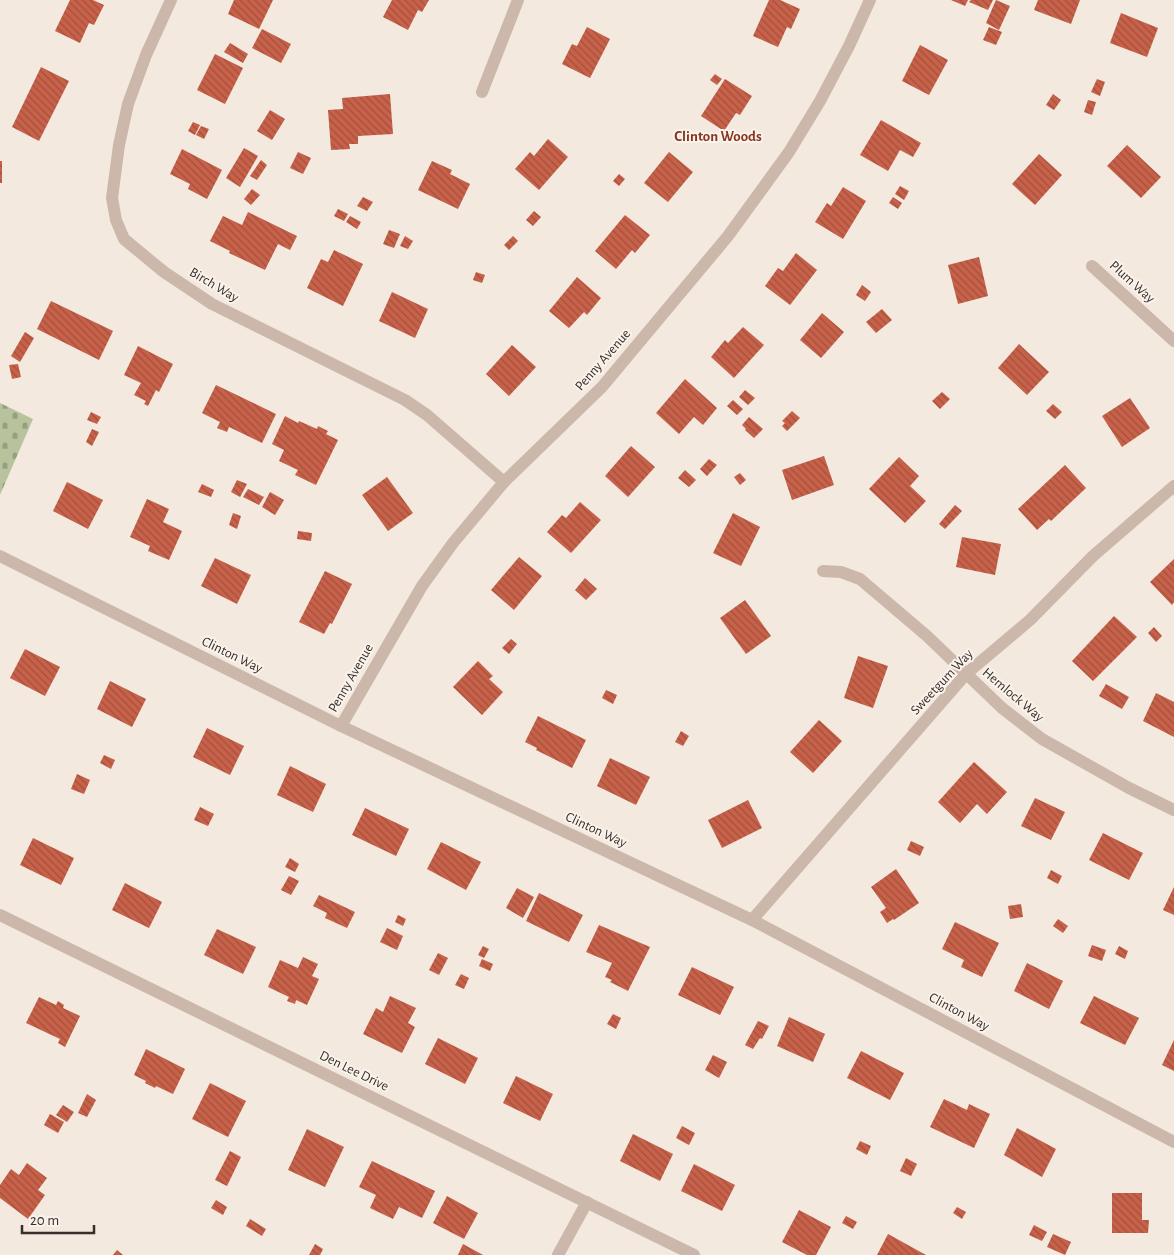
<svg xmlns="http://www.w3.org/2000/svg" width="1174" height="1255" viewBox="0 0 1174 1255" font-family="'Alegreya Sans',sans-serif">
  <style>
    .cemetery { fill: url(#cemetery-stones) }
    .building { fill: url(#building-back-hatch) }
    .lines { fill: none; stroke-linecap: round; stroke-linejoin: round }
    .minor { stroke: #ccb8aa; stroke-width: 12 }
    .labels { text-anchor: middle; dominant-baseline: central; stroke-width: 4; stroke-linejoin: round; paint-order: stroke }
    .street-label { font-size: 14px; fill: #392e2a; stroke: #faf3ec }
    .neighbourhood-label { font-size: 15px; font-weight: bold; fill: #893522; stroke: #faf3ec }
  </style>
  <defs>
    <pattern id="cemetery-stones" width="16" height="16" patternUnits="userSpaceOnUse" patternTransform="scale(1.25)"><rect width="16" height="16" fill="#b8c39e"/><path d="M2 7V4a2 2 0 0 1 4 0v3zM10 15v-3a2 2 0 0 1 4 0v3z" fill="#979f81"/></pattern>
    <pattern id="building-back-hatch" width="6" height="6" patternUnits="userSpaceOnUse" patternTransform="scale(1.25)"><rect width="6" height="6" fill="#c76149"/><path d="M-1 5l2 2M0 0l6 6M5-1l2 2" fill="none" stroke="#a3503d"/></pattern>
  </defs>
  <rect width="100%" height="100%" fill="#f3e9df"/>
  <!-- cemetery -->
  <polygon class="cemetery" points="0,403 33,419 0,495"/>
  <!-- building -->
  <g class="building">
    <polygon points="70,0 93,0 104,5 94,25 89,23 80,43 55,31"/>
    <polygon points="234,0 273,0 259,29 228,14"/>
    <polygon points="392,0 429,0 422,12 418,10 408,30 383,17"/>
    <polygon points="769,0 780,0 800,9 791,29 787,27 778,47 753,36"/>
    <polygon points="951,0 968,0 965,6"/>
    <polygon points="971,0 993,0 988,10 969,2"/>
    <polygon points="996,0 1010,6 999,30 986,23"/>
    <polygon points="1038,0 1080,0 1071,24 1034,10"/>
    <polygon points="1121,13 1158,28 1147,57 1110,43"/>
    <polygon points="587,27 610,39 590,78 562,64 572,44 577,46"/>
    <polygon points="989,27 1002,32 996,45 983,40"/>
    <polygon points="262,29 291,44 281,63 252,48"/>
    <polygon points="230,43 248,54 243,63 224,52"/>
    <polygon points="920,45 948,60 929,95 902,81"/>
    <polygon points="215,54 243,68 225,104 197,90"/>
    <polygon points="41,67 69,81 39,141 12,127"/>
    <polygon points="715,74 722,79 717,85 710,80"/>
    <polygon points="725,79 752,96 740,115 736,113 724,131 701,116"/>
    <polygon points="1097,79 1105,82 1100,96 1091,92"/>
    <polygon points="390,94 393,134 358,136 358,144 349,144 350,149 331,150 328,110 343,109 342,98"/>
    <polygon points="1053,94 1061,100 1054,110 1046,105"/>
    <polygon points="1088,100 1096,102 1092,115 1084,112"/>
    <polygon points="270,110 285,119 272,140 257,131"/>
    <polygon points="881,120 921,143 913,157 900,150 888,171 860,155"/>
    <polygon points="193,122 200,125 195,135 188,131"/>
    <polygon points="201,126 209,129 204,139 196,135"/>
    <polygon points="548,139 568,157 539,190 515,169 530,152 534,156"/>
    <polygon points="1127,145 1161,177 1141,198 1107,166"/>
    <polygon points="244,148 258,156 240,187 226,178"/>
    <polygon points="182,149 222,170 207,199 188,189 190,184 170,174"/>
    <polygon points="298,152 311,158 303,174 290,168"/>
    <polygon points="669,152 693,172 668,202 644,183"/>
    <polygon points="1039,154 1062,175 1035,205 1012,184"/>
    <polygon points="261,160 267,165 257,180 250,176"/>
    <rect x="0" y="161" width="2" height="22"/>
    <polygon points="432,161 452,170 450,174 470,184 458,209 418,190"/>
    <polygon points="619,174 625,179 619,186 613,181"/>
    <polygon points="900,186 909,191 904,200 895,194"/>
    <polygon points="843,187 866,201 843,239 815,222 827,203 831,206"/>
    <polygon points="252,189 260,195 251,205 244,199"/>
    <polygon points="363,197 373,202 367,211 357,206"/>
    <polygon points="893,197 902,203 898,209 889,203"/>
    <polygon points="338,209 348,214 344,221 334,216"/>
    <polygon points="534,211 541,217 533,226 526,220"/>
    <polygon points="248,212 297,236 290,250 278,244 265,270 229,253 230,251 210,241 223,216 242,225"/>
    <polygon points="625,215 650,235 635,253 632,250 616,269 595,251"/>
    <polygon points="350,216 361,222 357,229 346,222"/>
    <polygon points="389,230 400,234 394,248 383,244"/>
    <polygon points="405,236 413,241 408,249 400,246"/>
    <polygon points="513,236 518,241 509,250 504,245"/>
    <polygon points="334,250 363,264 343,306 307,288 321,259 328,262"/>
    <polygon points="796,253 817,270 790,305 765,286 778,268 783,271"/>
    <polygon points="979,257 988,296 958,304 948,265"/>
    <polygon points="476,272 485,275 482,283 473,280"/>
    <polygon points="577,277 601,298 587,315 584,312 569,328 549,311"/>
    <polygon points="862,285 871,292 865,301 856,295"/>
    <polygon points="392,292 428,309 415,338 379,321"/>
    <polygon points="51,301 113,331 99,360 37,329"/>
    <polygon points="882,309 892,320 876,333 866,322"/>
    <polygon points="822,313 844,332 821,358 800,340"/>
    <polygon points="743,327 764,345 734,378 711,357 725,340 728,343"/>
    <polygon points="25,332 34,338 20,362 11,356"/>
    <polygon points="1019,344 1049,372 1027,395 998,368"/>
    <polygon points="512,345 536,367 509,396 486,374"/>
    <polygon points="138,346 173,364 159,392 156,390 148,406 144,404 146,401 134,395 141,383 124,375"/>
    <polygon points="18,364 21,377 12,379 9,365"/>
    <polygon points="685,379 717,408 703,425 694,417 679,434 656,413"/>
    <polygon points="216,385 276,414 262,443 229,427 227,432 217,428 220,422 202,413"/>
    <polygon points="745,390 755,398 748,405 739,397"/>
    <polygon points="942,392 950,399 940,409 932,401"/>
    <polygon points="1130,398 1150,428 1122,447 1102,416"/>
    <polygon points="733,400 743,409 737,415 727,406"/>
    <polygon points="1053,404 1062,412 1055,419 1046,411"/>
    <polygon points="792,411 800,418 787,431 782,426 785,423 782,421"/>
    <polygon points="91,412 101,417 97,424 87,420"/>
    <polygon points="285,416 298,423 299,421 317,429 318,426 328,431 326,434 338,440 316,485 295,475 298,470 279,461 284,450 272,444"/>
    <polygon points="749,417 763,429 754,438 745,430 746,429 742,425"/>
    <polygon points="92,429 99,432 92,446 86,442"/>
    <polygon points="631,446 655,467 628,497 605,476"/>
    <polygon points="824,456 834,485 792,500 782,470"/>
    <polygon points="899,457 919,476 910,486 926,501 905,523 869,489"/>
    <polygon points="709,459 717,465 707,476 700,469"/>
    <polygon points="1065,465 1086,488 1051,521 1049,519 1037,530 1018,509"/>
    <polygon points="685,470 696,480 689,487 678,478"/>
    <polygon points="740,473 746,480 740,485 734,477"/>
    <polygon points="387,477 413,513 388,531 362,495"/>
    <polygon points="237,480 247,484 240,497 231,492"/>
    <polygon points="67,482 103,500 88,529 53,511"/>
    <polygon points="202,484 214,490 211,497 198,492"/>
    <polygon points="248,489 264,497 259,505 243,497"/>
    <polygon points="270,492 284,500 275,515 262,507"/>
    <polygon points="147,499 169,509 163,522 182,531 169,560 148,551 150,546 130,537"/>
    <polygon points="580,502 601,520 571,553 547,532 562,515 566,518"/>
    <polygon points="955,505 962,511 945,529 939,524"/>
    <polygon points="233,513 241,516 237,529 229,525"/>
    <polygon points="733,513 760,527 741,566 713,553"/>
    <polygon points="298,531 312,533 311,541 297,539"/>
    <polygon points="962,537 1001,544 995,575 956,567"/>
    <polygon points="519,557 542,576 514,610 491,590"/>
    <polygon points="215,558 251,575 237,604 201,586"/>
    <polygon points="1174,559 1174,602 1172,605 1150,582"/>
    <polygon points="325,571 352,584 332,624 330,623 324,634 299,622"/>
    <polygon points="585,578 597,589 586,600 575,590"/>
    <polygon points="745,600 771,636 746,654 720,618"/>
    <polygon points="1114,616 1137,637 1093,681 1072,661"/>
    <polygon points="1154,627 1162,636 1156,642 1148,633"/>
    <polygon points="511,639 517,644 509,654 502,648"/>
    <polygon points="25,649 60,667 45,696 10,678"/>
    <polygon points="858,656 888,666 873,708 844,698"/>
    <polygon points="478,661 493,676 489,679 503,692 482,715 453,687"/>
    <polygon points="110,681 146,699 132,727 97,709"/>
    <polygon points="1106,684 1129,697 1122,709 1099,696"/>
    <polygon points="606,690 617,695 613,704 602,698"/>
    <polygon points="1156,693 1174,702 1174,737 1143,721"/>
    <polygon points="538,716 586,740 572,768 536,750 537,748 525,742"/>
    <polygon points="819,720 842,741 813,773 790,752"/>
    <polygon points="207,728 244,746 230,775 193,757"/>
    <polygon points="681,731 689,736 683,746 675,742"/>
    <polygon points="104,755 115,760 111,769 100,763"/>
    <polygon points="610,758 650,777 636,805 597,786"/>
    <polygon points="974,762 1007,792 987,814 977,804 960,823 938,802"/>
    <polygon points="290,766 326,784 313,812 277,795"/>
    <polygon points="77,774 90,780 84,794 71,789"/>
    <polygon points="1035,798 1065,812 1051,840 1021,826"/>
    <polygon points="748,800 762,828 722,848 708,820"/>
    <polygon points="200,807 214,814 208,826 194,820"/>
    <polygon points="365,808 409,829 396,856 352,835"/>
    <polygon points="1103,833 1143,853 1129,880 1089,860"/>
    <polygon points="33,838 74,858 61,885 20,865"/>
    <polygon points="911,841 924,847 920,856 907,850"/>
    <polygon points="441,842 481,862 466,890 427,869"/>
    <polygon points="290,858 299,864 295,872 285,867"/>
    <polygon points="896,869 919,903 894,920 893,919 887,923 880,912 886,908 871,887"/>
    <polygon points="1051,870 1062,876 1058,884 1047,878"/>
    <polygon points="289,876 299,881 291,895 281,890"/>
    <polygon points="125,883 162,902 149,928 112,910"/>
    <polygon points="1174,887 1174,915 1163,910"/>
    <polygon points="517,888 534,897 523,918 506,908"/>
    <polygon points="539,893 583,915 569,942 526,921"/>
    <polygon points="319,895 355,912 347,928 325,918 327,913 313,906"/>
    <polygon points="1021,904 1023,917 1010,919 1008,906"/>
    <polygon points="398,915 406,919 403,926 395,922"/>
    <polygon points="1058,919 1068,926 1063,933 1053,926"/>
    <polygon points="955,922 999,943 982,977 961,967 964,960 942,949"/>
    <polygon points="599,925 650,947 628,991 610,982 612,980 605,977 612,963 586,952"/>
    <polygon points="387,928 403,936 397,950 380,942"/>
    <polygon points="217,929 256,947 243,974 204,955"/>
    <polygon points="1092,945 1106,950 1102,961 1088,956"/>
    <polygon points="483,946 489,949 484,958 478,955"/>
    <polygon points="1119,946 1128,951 1125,959 1115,954"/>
    <polygon points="438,953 448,958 439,975 429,970"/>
    <polygon points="303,957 318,964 312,976 319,979 307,1005 296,1000 295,1004 287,1001 289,997 268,987 280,960 298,968"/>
    <polygon points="482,959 493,964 490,971 479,966"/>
    <polygon points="1027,963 1063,981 1049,1009 1014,991"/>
    <polygon points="692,967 734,987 720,1015 678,995"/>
    <polygon points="461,974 469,978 464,989 455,985"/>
    <polygon points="390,996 416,1008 408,1023 415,1027 402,1053 363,1034 376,1008 383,1012"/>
    <polygon points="1094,996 1139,1018 1125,1045 1080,1023"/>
    <polygon points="39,997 56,1005 58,1001 64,1005 63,1008 80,1016 65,1047 58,1043 60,1039 26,1023"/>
    <polygon points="613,1014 621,1018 616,1029 607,1024"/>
    <polygon points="789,1017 825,1034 813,1062 777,1046"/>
    <polygon points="758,1021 769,1026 762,1039 760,1038 753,1049 745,1045"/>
    <polygon points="438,1038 478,1058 465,1084 425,1064"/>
    <polygon points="1174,1040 1174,1071 1162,1065"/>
    <polygon points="146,1049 185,1069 173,1094 156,1086 155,1088 145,1083 146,1081 134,1075"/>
    <polygon points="861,1051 904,1073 890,1100 847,1078"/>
    <polygon points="713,1055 727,1062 719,1078 705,1070"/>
    <polygon points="516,1076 553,1094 540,1121 503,1103"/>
    <polygon points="210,1083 246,1101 228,1137 192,1119"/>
    <polygon points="87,1094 96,1100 87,1117 78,1113"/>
    <polygon points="944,1099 967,1110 969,1104 990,1114 974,1148 930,1127"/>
    <polygon points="63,1105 74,1112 67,1122 56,1115"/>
    <polygon points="50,1114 64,1122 58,1133 44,1125"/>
    <polygon points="682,1126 695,1133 689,1145 676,1138"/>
    <polygon points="1017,1128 1056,1149 1042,1177 1004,1155"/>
    <polygon points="307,1129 344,1147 325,1187 288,1170"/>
    <polygon points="633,1134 673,1154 660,1181 620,1161"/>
    <polygon points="860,1141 871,1146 867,1155 856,1149"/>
    <polygon points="230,1151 241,1157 227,1186 215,1180"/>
    <polygon points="906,1158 917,1164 911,1176 900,1171"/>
    <polygon points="372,1161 435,1191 422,1218 399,1207 393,1219 370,1208 376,1195 359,1187"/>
    <polygon points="27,1163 47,1178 38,1190 45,1195 28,1219 0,1198 0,1185 11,1169 19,1175"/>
    <polygon points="694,1164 735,1185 722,1211 681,1191"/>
    <polygon points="1112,1193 1142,1193 1142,1220 1149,1220 1148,1233 1112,1233"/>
    <polygon points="447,1196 478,1213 464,1239 433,1223"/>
    <polygon points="216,1200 227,1207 223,1215 211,1208"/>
    <polygon points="957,1207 966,1212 962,1219 953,1213"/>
    <polygon points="799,1210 831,1227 816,1255 807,1255 782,1242"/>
    <polygon points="846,1216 857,1222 853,1229 842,1223"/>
    <polygon points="250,1219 266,1229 262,1236 246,1226"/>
    <polygon points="1034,1225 1047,1232 1042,1241 1029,1235"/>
    <polygon points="888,1234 926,1255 877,1255"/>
    <polygon points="1053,1234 1071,1242 1065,1255 1047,1247"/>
    <polygon points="315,1244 323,1249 320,1255 309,1255"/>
    <polygon points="463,1244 483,1255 458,1255"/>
    <polygon points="117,1250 123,1255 113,1255"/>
  </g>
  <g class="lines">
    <!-- minor -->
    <g class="minor">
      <polyline points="171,0 146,55 128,104 119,145 112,198 116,220 124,239 164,272 212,304 405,400 427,415 504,482"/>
      <polyline points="482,92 518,0"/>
      <polyline points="1092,266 1174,341"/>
      <polyline points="0,556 341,726 752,920 1174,1142"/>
      <polyline points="823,571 841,572 860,579 927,636 1002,708 1042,739 1129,788 1174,810"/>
      <polyline points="341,726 422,586 453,543 504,482 602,387 728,236 789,152 820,101 849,46 870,0"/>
      <polyline points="0,915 694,1255"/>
      <polyline points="752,920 966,674 1030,620 1093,556 1174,486"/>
      <polyline points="558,1255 587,1202"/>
    </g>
  </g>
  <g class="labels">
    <!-- street labels -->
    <g class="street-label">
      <text transform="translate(1132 282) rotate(42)">Plum Way</text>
      <text transform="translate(214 285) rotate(31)">Birch Way</text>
      <text transform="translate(603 360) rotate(-49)">Penny Avenue</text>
      <text transform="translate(232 655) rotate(26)">Clinton Way</text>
      <text transform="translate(351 678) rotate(-60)">Penny Avenue</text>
      <text transform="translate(942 682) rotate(-47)">Sweetgum Way</text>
      <text transform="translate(1013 695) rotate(40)">Hemlock Way</text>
      <text transform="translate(596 830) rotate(25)">Clinton Way</text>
      <text transform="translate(959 1012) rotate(28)">Clinton Way</text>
      <text transform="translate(354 1071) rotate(26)">Den Lee Drive</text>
    </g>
    <!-- neighbourhood labels -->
    <g class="neighbourhood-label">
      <text x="718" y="136">Clinton Woods</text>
    </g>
  </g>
  <!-- scale -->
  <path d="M22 1225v8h72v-8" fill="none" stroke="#392e2a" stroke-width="2.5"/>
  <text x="30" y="1225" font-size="15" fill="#392e2a" stroke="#faf3ec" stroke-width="4" paint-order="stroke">20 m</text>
</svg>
